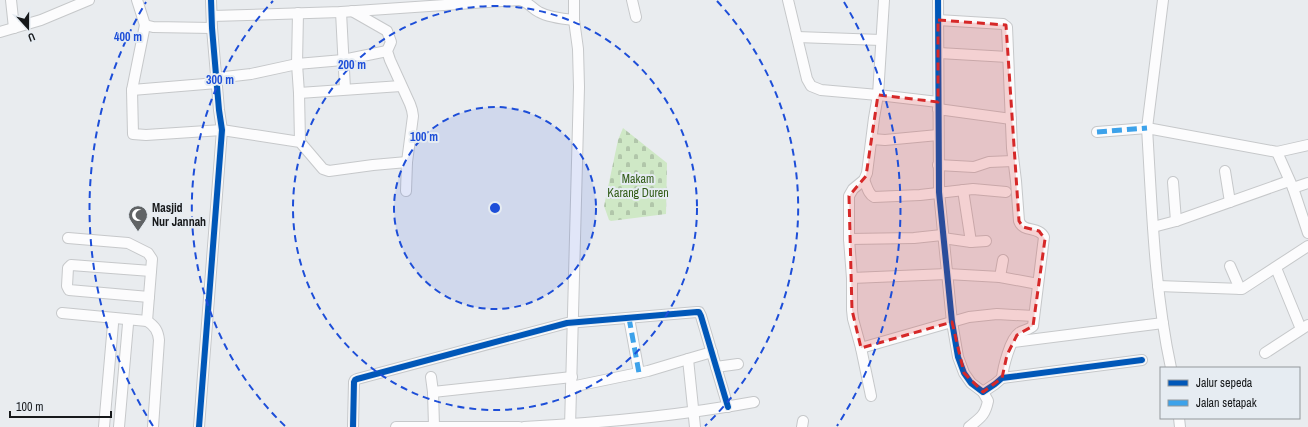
<svg xmlns="http://www.w3.org/2000/svg" width="1308" height="427" viewBox="0 0 1308 427" font-family="'Archivo Narrow',sans-serif">
  <style>
    .cemetery { fill: url(#cemetery-stones) }
    .lines { fill: none; stroke-linecap: round; stroke-linejoin: round }
    .minor-casing { stroke: #c6c8ca; stroke-width: 12 }
    .minor { stroke: #fcfcfd; stroke-width: 10 }
    .quiet { stroke: #3da2ea; stroke-width: 5; stroke-dasharray: 10 5; stroke-linecap: butt }
    .cycleway-casing { stroke: #e6ecf2; stroke-width: 8 }
    .cycleway { stroke: #0057b8; stroke-width: 6 }
    .marked { fill: #d62828; fill-opacity: 0.2; stroke: #d62828; stroke-width: 3; stroke-dasharray: 8 5; stroke-linejoin: round }
    .ring { fill: none; stroke: #1d4ed8; stroke-width: 2; stroke-dasharray: 7 5 }
    .labels { text-anchor: middle; dominant-baseline: central; stroke-width: 4; stroke-linejoin: round; paint-order: stroke }
    .park-label { font-size: 12px; fill: #335d19; stroke: #e6ecf2 }
    .poi-label { font-size: 12px; font-weight: bold; fill: #17191b; stroke: #e6ecf2; text-anchor: start }
    .centre { fill: #1d4ed8; stroke: #e6ecf2; stroke-width: 2 }
    .ring-label { font-size: 12px; text-anchor: middle; font-weight: bold; fill: #1d4ed8; stroke: #e6ecf2; stroke-width: 4; stroke-linejoin: round; paint-order: stroke }
  </style>
  <defs>
    <pattern id="cemetery-stones" width="16" height="16" patternUnits="userSpaceOnUse"><rect width="16" height="16" fill="#cfe8c6"/><path d="M2 7V4a2 2 0 0 1 4 0v3zM10 15v-3a2 2 0 0 1 4 0v3z" fill="#b1c6aa"/></pattern>
  </defs>
  <rect width="100%" height="100%" fill="#e9ecef"/>
  <!-- cemetery -->
  <polygon class="cemetery" points="623,128 667,163 666,214 611,221 609,220 604,206 618,140"/>
  <g class="lines">
    <!-- minor casing -->
    <g class="minor-casing">
      <g id="minor">
        <polyline points="11,0 14,28"/>
        <polyline points="137,0 145,25 153,27 212,28"/>
        <path d="M519,0C528,1 531,8 539,12C548,17 563,19 574,20"/>
        <polyline points="632,0 636,17"/>
        <polyline points="788,0 807,79 811,86 821,90 878,95 938,102"/>
        <polyline points="938,0 939,192 952,322 958,357 964,373 971,383 983,392 995,384 1002,378 1142,360"/>
        <polyline points="352,11 387,31 391,42 387,51 390,60 410,104 412,110 413,116 407,162 406,191"/>
        <polyline points="341,12 345,89"/>
        <polyline points="298,13 297,64 299,93 300,142"/>
        <polyline points="212,16 341,12 519,0"/>
        <path d="M938,20L1003,24L1007,27L1012,148L1016,181L1019,221C1023,233 1039,226 1044,237L1033,326C1029,330 1023,330 1019,333C1010,339 1003,368 1002,378"/>
        <polyline points="145,25 132,90 133,134 146,135 222,130 300,142 323,169 329,171 373,165 407,162"/>
        <polyline points="0,32 41,20 89,0"/>
        <polyline points="797,37 881,40"/>
        <polyline points="939,53 1008,57"/>
        <polyline points="216,78 251,74 297,64 343,60 387,51"/>
        <polyline points="132,90 217,83"/>
        <polyline points="299,93 401,86"/>
        <polyline points="938,109 1011,119"/>
        <polyline points="1097,132 1147,128 1163,0"/>
        <polyline points="872,139 885,140 938,135"/>
        <polyline points="1277,152 1293,188 1308,233"/>
        <polyline points="938,165 974,167 989,162 1013,161"/>
        <polyline points="1225,171 1230,202"/>
        <path d="M864,180C867,186 868,194 874,197L920,195L973,189L1006,192"/>
        <polyline points="1173,182 1176,221"/>
        <polyline points="1293,188 1308,183"/>
        <polyline points="963,190 971,242"/>
        <polyline points="1153,227 1176,221 1289,181"/>
        <polyline points="68,238 128,243 148,253 152,259 147,321"/>
        <polyline points="943,238 971,242 986,241"/>
        <polyline points="849,239 914,238 942,235"/>
        <polyline points="1230,266 1240,289"/>
        <polyline points="1276,268 1301,329"/>
        <polyline points="1000,277 1003,260"/>
        <polyline points="852,278 947,274 1000,277 1038,284"/>
        <polyline points="1158,286 1242,289 1308,246"/>
        <polyline points="149,297 69,290 67,286 68,268 71,265 151,271"/>
        <path d="M62,313L147,321C155,326 158,331 159,340L153,427"/>
        <polyline points="629,318 639,373"/>
        <polyline points="1013,342 1163,323"/>
        <polyline points="861,348 969,317 997,314 1034,316"/>
        <polyline points="1265,353 1308,325"/>
        <polyline points="688,359 712,352"/>
        <polyline points="716,367 738,364"/>
        <path d="M1171,368C1154,289 1152,208 1147,128L1277,152L1308,145"/>
        <polyline points="431,377 433,392 434,426"/>
        <polyline points="571,387 648,371 688,359 695,427"/>
        <polyline points="433,392 572,377"/>
        <polyline points="871,396 861,348 853,319 852,310 852,278 849,239 849,196 853,189 864,180 867,173 874,118 878,95 884,0"/>
        <polyline points="1179,418 1180,427"/>
        <polyline points="104,427 113,324"/>
        <polyline points="119,427 128,324"/>
        <polyline points="199,427 222,130 219,110 212,28 211,0"/>
        <polyline points="353,427 354,382 355,380 357,379 567,323 697,312 699,312 701,316 728,407"/>
        <polyline points="396,427 519,427"/>
        <path d="M524,427C601,423 678,416 754,402"/>
        <polyline points="570,427 579,87 578,49 574,20 574,0"/>
        <polyline points="802,427 803,421"/>
        <path d="M969,427C980,418 985,416 988,401L983,392"/>
      </g>
    </g>
    <!-- minor -->
    <use href="#minor" class="minor"/>
    <!-- quiet -->
    <g class="quiet">
      <polyline points="1097,132 1147,128"/>
      <polyline points="629,318 639,373"/>
    </g>
    <!-- cycleway casing -->
    <g class="cycleway-casing">
      <g id="cycleway">
        <polyline points="938,0 939,192 952,322 958,357 964,373 971,383 983,392 995,384 1002,378 1142,360"/>
        <polyline points="199,427 222,130 219,110 212,28 211,0"/>
        <polyline points="353,427 354,382 355,380 357,379 567,323 697,312 699,312 701,316 728,407"/>
      </g>
    </g>
    <!-- cycleway -->
    <use href="#cycleway" class="cycleway"/>
  </g>
  <!-- marked area -->
  <path class="marked" d="M938,20L1006,25L1019,221L1023,227L1039,231L1045,239L1033,326L1017,335L1007,355L1002,378L983,392L964,373L952,322L861,348L852,310L849,196L866,176L878,95L938,102Z"/>
  <!-- distance rings -->
  <circle cx="495" cy="208" r="101" fill="#1d4ed8" fill-opacity=".12"/>
  <g class="ring">
    <circle cx="495" cy="208" r="101"/>
    <circle cx="495" cy="208" r="202"/>
    <path d="M285 426A303 303 0 0 1 273 1M717 1A303 303 0 0 1 705 426"/>
    <path d="M153 426A405 405 0 0 1 146 2M844 2A405 405 0 0 1 837 426"/>
  </g>
  <!-- icons -->
  <defs>
    <g id="mosque-pin" transform="scale(1)"><path d="M0 17L-7.5 6A9.5 9.5 0 1 1 7.5 6Z" fill="#606365" stroke="#e6ecf2"/><path d="M3.5-4.9A6 6 0 1 0 3.5 4.9A5 5 0 1 1 3.5-4.9Z" fill="#fff"/></g>
  </defs>
  <g fill-rule="evenodd">
    <use href="#mosque-pin" x="138" y="215"/>
  </g>
  <g class="labels">
    <!-- park labels -->
    <g class="park-label">
      <text x="638" y="179">Makam<tspan x="638" dy="14">Karang Duren</tspan></text>
    </g>
    <!-- poi labels -->
    <g class="poi-label">
      <text x="152" y="208">Masjid<tspan x="152" dy="14">Nur Jannah</tspan></text>
    </g>
  </g>
  <circle cx="495" cy="208" r="6" class="centre"/>
  <g class="ring-label">
    <text x="128" y="41">400 m</text>
    <text x="352" y="69">200 m</text>
    <text x="220" y="84">300 m</text>
    <text x="424" y="141">100 m</text>
  </g>
  <!-- legend -->
  <rect x="1160" y="367" width="140" height="52" fill="#e6ecf2" stroke="#93989c"/>
  <rect x="1168" y="380" width="20" height="6" fill="#0057b8" stroke="#93989c"/>
  <text x="1196" y="387" font-size="12" fill="#17191b">Jalur sepeda</text>
  <rect x="1168" y="400" width="20" height="6" fill="#3da2ea" stroke="#93989c"/>
  <text x="1196" y="407" font-size="12" fill="#17191b">Jalan setapak</text>
  <!-- north arrow -->
  <g transform="translate(28 28) rotate(159)" stroke="#e6ecf2" stroke-width="3" paint-order="stroke">
  <path d="M0-3L7 15L0 10L-7 15Z" fill="#17191b"/>
  <text y="-6" font-size="11" font-weight="bold" text-anchor="middle" fill="#17191b">U</text>
  </g>
  <!-- scale -->
  <path d="M10 411v6h101v-6" fill="none" stroke="#17191b" stroke-width="2"/>
  <text x="16" y="411" font-size="12" fill="#17191b" stroke="#e6ecf2" stroke-width="3" paint-order="stroke">100 m</text>
</svg>
